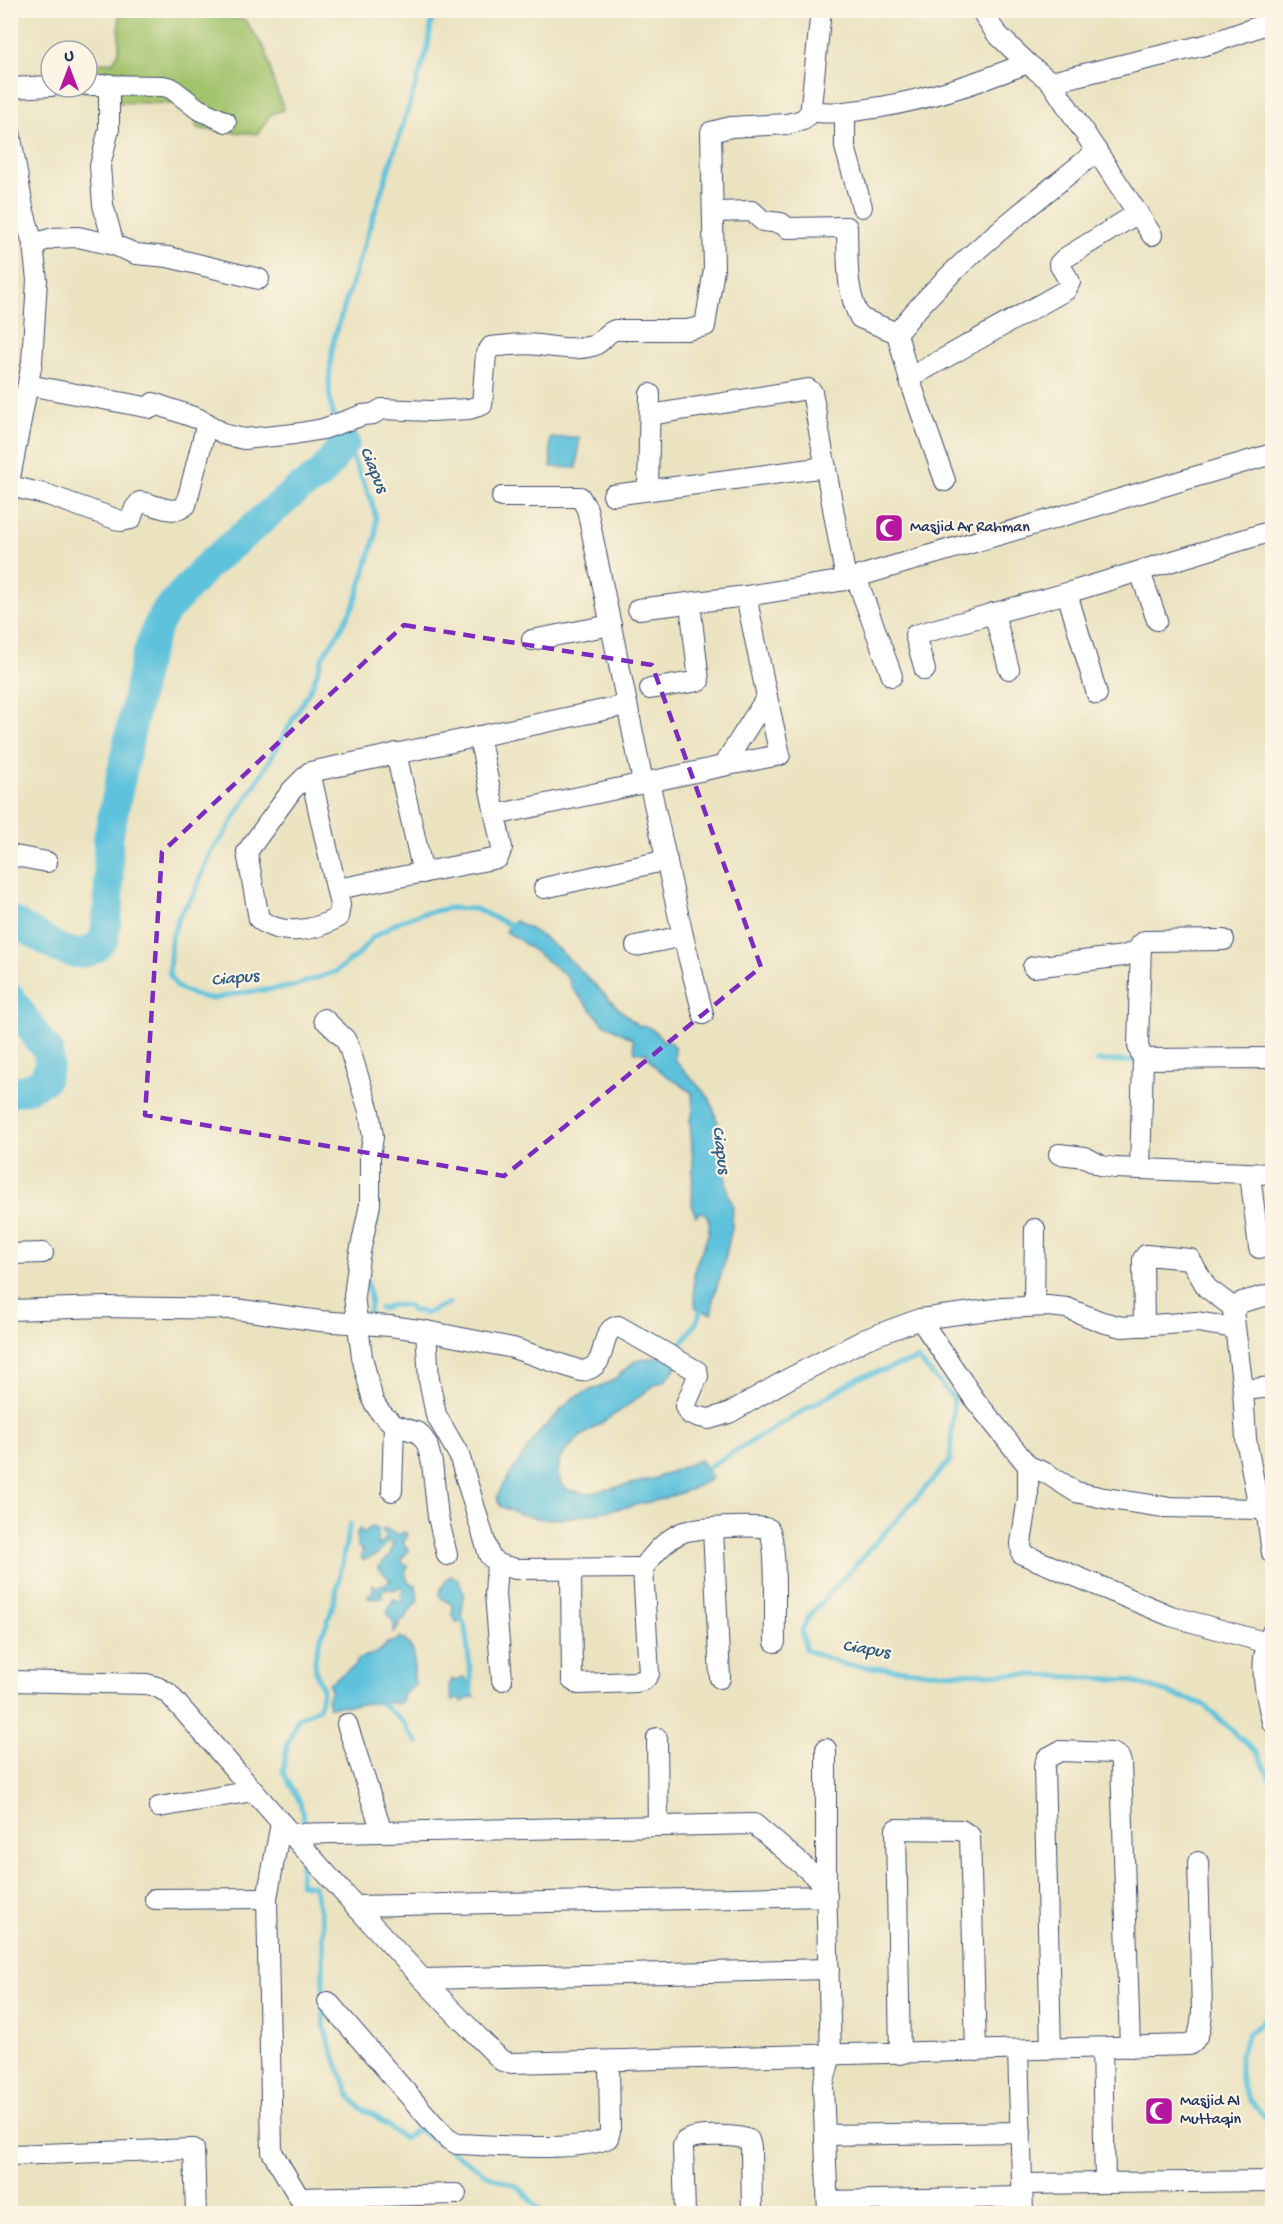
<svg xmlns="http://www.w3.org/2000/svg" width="1283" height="2224" viewBox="0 0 1283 2224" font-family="'Gochi Hand',sans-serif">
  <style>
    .green { fill: #a2c36c; stroke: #5e7965; stroke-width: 1.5 }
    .water { fill: #5ec2dc; stroke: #3c789d; stroke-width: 1.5 }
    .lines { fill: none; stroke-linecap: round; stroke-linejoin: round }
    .stream { stroke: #5ec2dc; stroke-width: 5 }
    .river { stroke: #5ec2dc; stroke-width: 30 }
    .minor-casing { stroke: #3a4a6d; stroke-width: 22 }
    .minor { stroke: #fff; stroke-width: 20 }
    .marked { fill: none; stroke: #7b2cbf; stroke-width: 4.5; stroke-dasharray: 12 8; stroke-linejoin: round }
    .labels { text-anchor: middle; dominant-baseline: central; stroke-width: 4.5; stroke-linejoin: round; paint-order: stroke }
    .poi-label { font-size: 16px; fill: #1b2f5e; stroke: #fcf5e5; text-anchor: start }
    .water-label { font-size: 18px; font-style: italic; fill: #2f5b84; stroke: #fcf5e5 }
  </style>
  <rect width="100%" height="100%" fill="#fcf5e5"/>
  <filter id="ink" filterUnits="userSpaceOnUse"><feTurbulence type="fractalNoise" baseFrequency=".0167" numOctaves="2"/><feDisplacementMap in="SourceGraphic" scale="12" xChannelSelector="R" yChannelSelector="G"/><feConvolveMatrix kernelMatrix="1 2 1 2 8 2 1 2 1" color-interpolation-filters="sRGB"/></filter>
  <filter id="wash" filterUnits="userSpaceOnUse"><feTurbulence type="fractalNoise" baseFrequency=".008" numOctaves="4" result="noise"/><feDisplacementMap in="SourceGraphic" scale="24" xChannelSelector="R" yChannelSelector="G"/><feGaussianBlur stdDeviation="1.35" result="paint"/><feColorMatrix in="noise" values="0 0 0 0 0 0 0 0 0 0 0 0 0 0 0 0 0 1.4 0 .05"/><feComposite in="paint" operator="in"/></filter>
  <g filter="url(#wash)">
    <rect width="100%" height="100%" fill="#ebe2c0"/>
    <!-- green -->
    <polygon class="green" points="119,11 222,11 230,18 245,20 266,51 274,84 284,109 270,115 258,134 197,129 195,115 180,104 103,102 104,91 46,92 45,64 51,64 51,87 87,87 87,63 113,62 119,51"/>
    <!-- water -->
    <g class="water">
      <polygon points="579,437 577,468 551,467 550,438"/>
      <path d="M515,921C567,945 595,992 639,1026C650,1024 656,1033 664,1041H670L675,1049L674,1059L710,1099L724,1142L723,1164L729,1198L733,1204L732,1227L724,1264L713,1299L712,1314L696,1308C694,1296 692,1282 695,1269C698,1252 721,1224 702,1211L696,1216L692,1207L693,1164L690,1120L693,1112L692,1093C678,1080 653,1073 647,1053L635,1052L633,1039L604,1024L572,988L567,976L518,939L505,931Z"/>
      <path d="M671,1342L684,1357L665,1381L656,1384L620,1411L580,1437L565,1452L559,1463L558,1474L561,1484L568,1490L587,1494L653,1479L700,1460L712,1478C681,1497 655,1501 621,1508C597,1512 573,1519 548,1519C533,1519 514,1512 500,1506L497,1498L501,1488L537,1435L573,1398L612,1381L635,1361L656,1357Z"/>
      <path d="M371,1527L378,1529V1546L387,1538L382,1530L386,1529L398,1535L404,1532L408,1535L403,1543L409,1550L402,1558L403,1563L408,1567L405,1572L408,1582L416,1585L418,1602C409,1607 408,1619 398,1623L399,1626L394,1633V1622L387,1614L393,1599L402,1601L404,1598L401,1595L404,1589L402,1586L393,1590L387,1588L380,1592L383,1596L377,1599L368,1598V1595L373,1592V1585L377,1587L391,1581L378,1567L390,1555L393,1543L389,1541L378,1554L363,1560L361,1557L363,1551L357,1546V1533L360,1529L363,1533Z"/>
      <polygon points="451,1576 459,1581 465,1595 463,1597 462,1620 457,1623 452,1614 454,1606 441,1598 439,1594 447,1578"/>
      <path d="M400,1637C422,1651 411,1665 415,1685L403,1695L401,1702L397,1704L387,1702L329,1707L327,1699L331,1690L329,1683L356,1665L358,1659C370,1654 380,1655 387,1643L396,1641Z"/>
      <polygon points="464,1677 475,1697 470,1697 462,1702 458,1698 452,1702 449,1686 452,1679 456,1681"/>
    </g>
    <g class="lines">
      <!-- stream -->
      <g class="stream">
        <path d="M335,420C325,393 330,366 334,338L428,47L433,10"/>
        <polyline points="339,428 371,499 376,518 376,535 355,603 338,634 324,654 312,686 265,768 224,835 210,853 194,894 180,914 171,940 169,974 177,987 194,995 212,999 239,993 290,987 335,972 359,954 372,938 398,922 420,914 450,908 476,909 516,928"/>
        <polyline points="1097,1061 1136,1061"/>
        <polyline points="375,1227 378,1207"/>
        <polyline points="365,1270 371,1303 369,1310 371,1316 370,1319"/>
        <polyline points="380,1308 384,1309 392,1305 410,1306 411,1311 420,1311 424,1314 449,1303"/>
        <polyline points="673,1355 698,1320 702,1303"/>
        <polyline points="702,1471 858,1378 918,1359 954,1399 950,1461 808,1617 802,1631 806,1650 846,1665 927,1672 1035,1675 1128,1680 1203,1704 1258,1754 1272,1783"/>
        <path d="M462,1620L465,1626C466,1638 473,1683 471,1690"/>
        <polyline points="380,1702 406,1725 408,1731 418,1743"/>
        <path d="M305,1826L300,1802L283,1772L287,1745L298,1718L319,1708L323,1688C303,1657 326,1635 333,1605C340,1578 344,1551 350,1524"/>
        <polyline points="301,1860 300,1884 314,1886 323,1925 323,2009 324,2026 329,2043 350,2096 360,2108 373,2114 404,2139 416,2129 441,2144"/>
        <polyline points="1272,2009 1260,2024 1248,2034 1240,2054 1240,2073 1242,2086 1249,2100 1272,2124"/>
        <polyline points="449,2150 491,2177 519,2187 540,2210 546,2214"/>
        <polyline points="619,2214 623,2211 629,2214"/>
      </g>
      <!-- river -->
      <g class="river">
        <polyline points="10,920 60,949 73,953 84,953 94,949 104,939 109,902 108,839 145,661 157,627 167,610 208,565 297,490 321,475 345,442"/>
        <polyline points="10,997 39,1040 48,1050 49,1064 44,1080 29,1088 10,1093"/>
      </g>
    </g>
  </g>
  <g filter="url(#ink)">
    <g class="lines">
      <!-- minor casing -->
      <g class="minor-casing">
        <g id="minor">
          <path d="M821,10L811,106V111L817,112C839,114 859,110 881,107C933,98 978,83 1027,63"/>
          <polyline points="981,10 996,33 1027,63 1051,82 1152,235"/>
          <polyline points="1051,82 1209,44 1272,22"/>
          <polyline points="109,84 109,129 100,166 103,205 114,245"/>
          <polyline points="87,85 163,86 171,88 198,109 226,122"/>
          <polyline points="10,88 51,86"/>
          <polyline points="845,112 845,147 862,207"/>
          <polyline points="10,132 23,208 33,244 37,280 32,362 10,478"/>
          <path d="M714,212L752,211L763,221L781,223L787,228L847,227C848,258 845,290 860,318L897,333"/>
          <polyline points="33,244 53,238 78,237 114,245 136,254 168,257 259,279"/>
          <polyline points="909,378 1066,290 1070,282 1059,264 1065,258 1138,213"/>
          <path d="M28,385L151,408L153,403L199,419L226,435L244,439L294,434L323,429L363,415L373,414L382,409L431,411L469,409L482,405L486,354L491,347C506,345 524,343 539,345C556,347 575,351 592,346C602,344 605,333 615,330H687L705,326L714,269L711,132L731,127L787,124L803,120L811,111"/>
          <polyline points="650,415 808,389 812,392 846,580"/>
          <path d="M945,481L909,378L897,333C952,263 1028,208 1097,151"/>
          <path d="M10,486L48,495L121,521L131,519L135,508L140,502C154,503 174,517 186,505L207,423"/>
          <polyline points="648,490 650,394"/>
          <polyline points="613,495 826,467"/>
          <polyline points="502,497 580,497 587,509 643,782"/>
          <polyline points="1140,572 1157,620"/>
          <polyline points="856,577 892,676"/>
          <polyline points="1067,593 1097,694"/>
          <polyline points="638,609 746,596"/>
          <polyline points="994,613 1009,669"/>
          <polyline points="532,640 611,625"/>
          <polyline points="925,670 915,635 1067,593 1272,531"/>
          <polyline points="650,689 699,681 690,603"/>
          <polyline points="396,753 423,873"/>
          <polyline points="723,766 780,755 767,697"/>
          <path d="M310,772L340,905L338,917C316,931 281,937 259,919L247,852L292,790L310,772L627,705"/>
          <polyline points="649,781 683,936 703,1014"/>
          <polyline points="495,815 723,766 767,697 746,596 846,580 1272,454"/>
          <polyline points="10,855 47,862"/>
          <polyline points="544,888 667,860"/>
          <polyline points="337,889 498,858 502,848 479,736"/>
          <polyline points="636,946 683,936"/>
          <polyline points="1033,967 1124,956 1136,951 1145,941 1224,940"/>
          <polyline points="324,1019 345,1039 349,1047 369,1111 373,1137 370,1156 370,1204 359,1257 354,1296 362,1357 373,1401 380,1412 394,1425 419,1433 427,1444 432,1463 438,1517 447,1555"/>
          <polyline points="1143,1059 1272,1058"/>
          <polyline points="1059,1154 1085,1157 1102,1166 1115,1168 1272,1174"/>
          <polyline points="1140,1169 1143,1059 1138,1046 1141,944"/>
          <polyline points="1250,1174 1259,1248"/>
          <polyline points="10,1254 43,1253"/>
          <polyline points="1034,1306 1035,1229"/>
          <path d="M10,1310L104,1307L235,1309L320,1321L390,1326L426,1331L513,1348L581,1371C612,1368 596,1331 618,1326L697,1371L698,1376L685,1406L687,1411L691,1415L709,1419L729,1413L790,1378L866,1339L920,1319L1003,1308L1048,1306L1067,1308L1102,1322L1122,1327L1197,1322L1234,1328"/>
          <polyline points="920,1319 975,1400 1028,1466 1046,1473 1076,1492 1104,1498 1164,1507 1259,1509 1272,1506"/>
          <polyline points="1144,1326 1143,1259 1146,1255 1190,1259 1207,1288 1234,1308"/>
          <polyline points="426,1331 429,1380 436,1415 459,1455 489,1555 497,1564 516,1569 643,1568"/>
          <polyline points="1243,1390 1272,1387"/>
          <polyline points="1028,1466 1028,1498 1021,1543 1022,1554 1171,1616 1271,1644"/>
          <polyline points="392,1491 394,1425"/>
          <polyline points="1266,1508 1272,1553"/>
          <polyline points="1259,1509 1246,1439 1243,1390 1233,1311 1242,1302 1272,1294"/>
          <polyline points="713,1529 720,1678"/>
          <polyline points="497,1564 495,1594 502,1680"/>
          <path d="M571,1569L572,1680L578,1684L636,1682L644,1680L649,1674L643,1568C654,1554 664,1541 681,1533C692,1528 757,1524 769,1529C778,1546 774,1618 775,1642"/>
          <path d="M1272,1632C1271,1639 1269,1643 1266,1650C1259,1668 1268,1703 1272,1722"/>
          <path d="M10,1681L147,1684L157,1687L168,1693C277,1818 385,1944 502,2061L512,2063L1189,2045C1201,2037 1201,2024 1202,2011L1198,1862"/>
          <polyline points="347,1724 382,1832"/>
          <polyline points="657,1738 658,1826"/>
          <polyline points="826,1749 826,1885 831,2055 823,2085 828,2214"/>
          <polyline points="159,1807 253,1791"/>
          <polyline points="281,1823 267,1898 272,2152 309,2214"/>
          <polyline points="291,1834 754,1824 826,1885"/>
          <polyline points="155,1899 267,1898"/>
          <polyline points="356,1906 827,1896"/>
          <polyline points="424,1979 829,1969"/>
          <path d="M328,2002L431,2121L448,2139L457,2144C490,2145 581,2153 608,2138L610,2131L609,2061"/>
          <polyline points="1102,2048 1105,2182"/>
          <polyline points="1051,2049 1044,1766 1047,1758 1060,1751 1112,1753 1119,1757 1121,1763 1130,2047"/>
          <polyline points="1018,2050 1023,2214"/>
          <polyline points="900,2054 896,1829 961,1830 970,1836 976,2051"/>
          <polyline points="825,2135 1021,2132"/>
          <polyline points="10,2155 194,2149 196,2214"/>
          <polyline points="1023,2184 1272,2181"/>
          <polyline points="300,2198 456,2194"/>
          <polyline points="828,2201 1022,2197"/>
          <path d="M685,2214L683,2146C685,2141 684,2141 689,2139C700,2134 739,2135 749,2140L751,2147L752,2214"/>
        </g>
      </g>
      <!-- minor -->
      <use href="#minor" class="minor"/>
    </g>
  </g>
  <!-- marked area -->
  <path class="marked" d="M404,625L652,665L761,967L504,1176L145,1115L162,852Z"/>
  <!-- icons -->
  <defs>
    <g id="mosque-square" transform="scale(1.5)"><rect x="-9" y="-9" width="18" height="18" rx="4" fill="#b5179e" stroke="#fcf5e5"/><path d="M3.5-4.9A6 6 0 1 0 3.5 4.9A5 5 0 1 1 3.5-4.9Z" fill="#fff"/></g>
  </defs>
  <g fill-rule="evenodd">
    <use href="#mosque-square" x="889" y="528"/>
    <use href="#mosque-square" x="1159" y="2111"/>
  </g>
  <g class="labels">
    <!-- poi labels -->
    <g class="poi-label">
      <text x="910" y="528">Masjid Ar Rahman</text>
      <text x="1180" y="2102">Masjid Al<tspan x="1180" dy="18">Muttaqin</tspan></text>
    </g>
    <!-- water labels -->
    <g class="water-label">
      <text transform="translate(373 470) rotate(67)">Ciapus</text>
      <text transform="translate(235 979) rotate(-6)">Ciapus</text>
      <text transform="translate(720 1150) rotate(82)">Ciapus</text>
      <text transform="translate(866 1650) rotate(9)">Ciapus</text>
    </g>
  </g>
  <!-- margin -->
  <rect width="1283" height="2224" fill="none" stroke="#fcf5e5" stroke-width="36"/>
  <!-- north arrow -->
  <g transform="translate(69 69)"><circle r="28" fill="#fcf5e5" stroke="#a2a6af" stroke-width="1.5"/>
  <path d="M0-4.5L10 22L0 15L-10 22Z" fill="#b5179e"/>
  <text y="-9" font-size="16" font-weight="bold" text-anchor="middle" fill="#1b2f5e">U</text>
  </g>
</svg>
